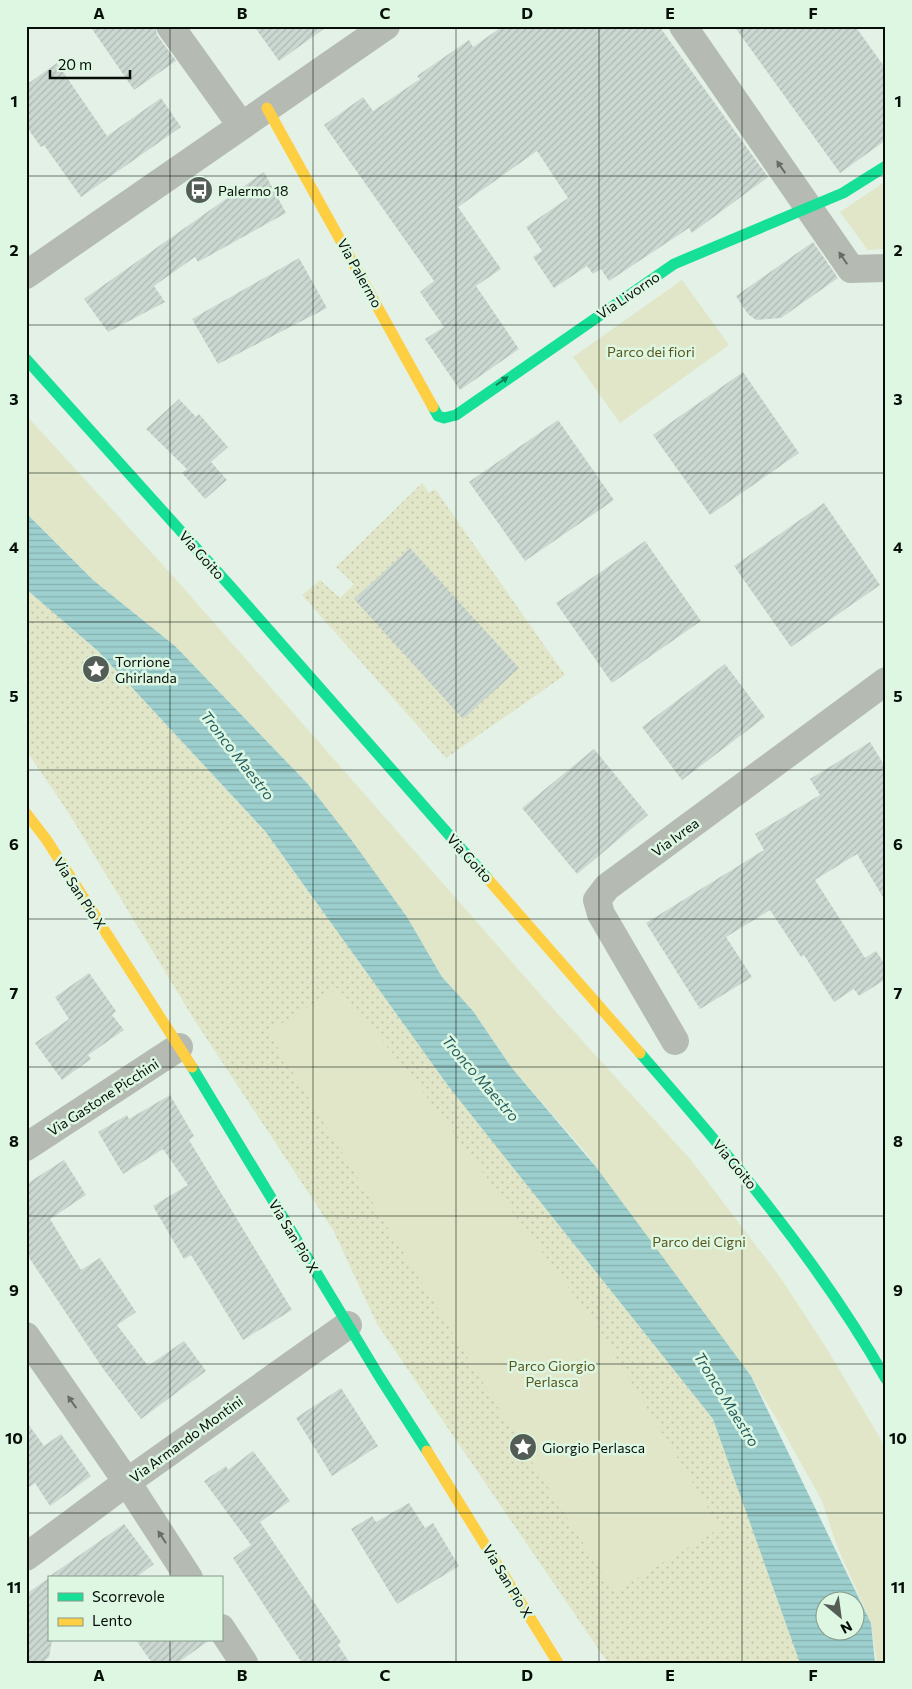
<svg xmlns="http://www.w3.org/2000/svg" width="912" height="1689" viewBox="0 0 912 1689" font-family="Commissioner,sans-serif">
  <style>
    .grass { fill: url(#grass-dots) }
    .park { fill: #e1e6c8 }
    .water { fill: url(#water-rules); fill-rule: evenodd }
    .building { fill: url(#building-hatch) }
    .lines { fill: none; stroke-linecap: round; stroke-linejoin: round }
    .street { stroke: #b5bbb3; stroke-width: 28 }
    .fast { stroke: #16e098; stroke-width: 11 }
    .slow { stroke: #ffcf43; stroke-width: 11 }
    .oneway { fill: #666d66 }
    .oneway2 { fill: #0f8257 }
    .grid { fill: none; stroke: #060e08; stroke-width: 1; stroke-opacity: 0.55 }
    .labels { text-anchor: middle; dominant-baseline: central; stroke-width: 5; stroke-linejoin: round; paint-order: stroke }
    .poi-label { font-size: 14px; fill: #060e08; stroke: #ddf7e3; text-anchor: start }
    .street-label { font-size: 14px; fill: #060e08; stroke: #ddf7e3 }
    .park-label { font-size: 14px; fill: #5b561d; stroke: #ddf7e3 }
    .water-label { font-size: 15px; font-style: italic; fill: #265e61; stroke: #ddf7e3 }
    .neatline { fill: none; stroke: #060e08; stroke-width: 2 }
    .grid-label { font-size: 16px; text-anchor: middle; font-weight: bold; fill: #060e08 }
  </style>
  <defs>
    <pattern id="grass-dots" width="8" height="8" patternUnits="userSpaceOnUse" patternTransform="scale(1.25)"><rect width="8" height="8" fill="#e1e6c8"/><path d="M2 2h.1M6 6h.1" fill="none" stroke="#c0c4aa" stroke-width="1.8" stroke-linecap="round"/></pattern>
    <pattern id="water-rules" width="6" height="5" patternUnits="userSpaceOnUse" patternTransform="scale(1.25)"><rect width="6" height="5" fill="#9ccfce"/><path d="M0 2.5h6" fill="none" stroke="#85b1af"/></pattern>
    <pattern id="building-hatch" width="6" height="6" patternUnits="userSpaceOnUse" patternTransform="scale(1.25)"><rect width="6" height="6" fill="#cbd8d1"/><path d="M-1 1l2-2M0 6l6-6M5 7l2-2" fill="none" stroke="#adb8b2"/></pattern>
  </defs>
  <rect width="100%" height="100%" fill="#e3f1e6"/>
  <!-- grass -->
  <g class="grass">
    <polygon points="422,483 429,493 435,489 565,675 446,758 302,595 320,580 340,598 354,584 336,567"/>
    <polygon points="26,589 98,651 265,831 449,1087 713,1419 793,1625 800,1663 608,1663 377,1324 333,1230 195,1021 68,812 26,750"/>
  </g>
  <!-- park -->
  <g class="park">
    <polygon points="886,181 886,249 868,250 840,212"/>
    <polygon points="682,280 729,345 620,423 573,357"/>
    <polygon points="26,415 172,575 548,1003 691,1160 780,1277 827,1349 886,1448 886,1663 877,1663 871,1623 837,1546 822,1501 773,1413 751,1376 665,1267 587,1154 511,1067 473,1011 442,977 407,917 307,783 175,646 93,580 26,513"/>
    <polygon points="338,988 409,1073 597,1326 720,1528 614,1592 517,1438 268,1032"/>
  </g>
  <!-- water -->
  <path class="water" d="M26,513L93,580L175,646L307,783L350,838L407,917L442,977L473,1011L511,1067L596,1167L751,1376L871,1623L875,1663H800L713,1419L449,1087L265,831L98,651L26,589ZM824,1602H854V1632H824Z"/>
  <!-- building -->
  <g class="building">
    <polygon points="90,26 155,26 157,35 176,61 134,90"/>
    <polygon points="254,26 328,26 279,61"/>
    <polygon points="503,26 659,26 768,177 692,233 689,228 609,281 601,269 593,274 587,266 554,288 533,257 542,251 526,227 568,198 537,151 458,207 501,269 476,286 519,349 460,390 425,339 444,327 420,292 434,281 324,125 363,97 373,111 420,79 417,76 469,40 473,47"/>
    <polygon points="734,26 855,26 886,69 886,140 840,173"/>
    <polygon points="57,63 107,136 161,98 181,127 81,197 44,145 41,147 26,126 26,85"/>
    <polygon points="264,172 286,213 198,262 195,257 154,286 165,302 108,332 84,299"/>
    <polygon points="813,242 838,278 781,318 756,320 748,314 736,296"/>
    <polygon points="299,258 327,308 218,364 192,319"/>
    <polygon points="743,372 799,453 710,515 653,435"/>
    <polygon points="179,399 196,417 199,414 228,447 211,462 227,480 205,499 182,473 187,469 146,429"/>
    <polygon points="558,420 614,500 525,561 469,482"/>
    <polygon points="824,503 880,585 791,647 734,566"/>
    <polygon points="645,541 701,621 612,683 556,603"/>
    <polygon points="410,548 519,668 463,719 354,599"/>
    <polygon points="725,664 765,717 682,780 642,727"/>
    <polygon points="870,742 886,768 886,902 857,854 815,880 865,958 876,951 886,966 886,979 859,996 854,989 834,1002 804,955 801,957 770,910 726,937 752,977 700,1009 646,923 764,850 755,834 820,795 810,779"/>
    <polygon points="594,749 648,815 577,874 522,808"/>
    <polygon points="89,973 116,1011 112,1015 124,1030 88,1055 91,1059 62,1080 35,1043 69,1019 55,997"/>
    <polygon points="170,1095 194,1136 189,1140 292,1310 243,1340 191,1255 184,1259 153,1206 188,1185 163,1149 123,1174 98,1132 127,1115 129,1119"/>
    <polygon points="64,1160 86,1195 50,1219 81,1270 100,1258 136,1312 117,1325 148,1366 184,1341 206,1371 141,1419 104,1370 26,1253 26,1181 28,1183"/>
    <polygon points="341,1388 378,1446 332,1476 296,1418"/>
    <polygon points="26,1421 44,1446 61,1434 91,1476 50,1506 35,1483 26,1489"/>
    <polygon points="253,1451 290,1501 260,1522 341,1642 338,1645 350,1663 302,1663 233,1558 251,1545 204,1481 226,1466 228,1470"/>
    <polygon points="409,1503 425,1528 433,1523 459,1566 397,1604 351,1529 372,1516 376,1522"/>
    <polygon points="124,1524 154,1564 135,1578 47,1578"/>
    <polygon points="49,1578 49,1640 52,1640 49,1657 42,1663 26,1663 26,1594"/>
    <polygon points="136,1640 210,1640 177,1663 152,1663"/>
  </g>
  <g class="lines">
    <!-- street -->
    <g class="street">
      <polyline points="170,26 241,125"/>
      <polyline points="683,26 851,269 886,268"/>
      <polyline points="26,275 386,26"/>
      <polyline points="675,1041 601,914 597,900 607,887 886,681"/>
      <polyline points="26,1147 179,1047"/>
      <polyline points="26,1336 127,1482 189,1578"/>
      <polyline points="26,1557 127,1482 348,1325"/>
      <polyline points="221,1628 244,1663"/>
    </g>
    <!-- fast -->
    <g class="fast">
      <polyline points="26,359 231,587 487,878"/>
      <polyline points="433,407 438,416 444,418 456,415 674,264 843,193 886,166"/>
      <path d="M640,1053C730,1156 818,1260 886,1379"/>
      <polyline points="192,1067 379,1376 427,1451"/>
    </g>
    <!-- slow -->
    <g class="slow">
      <polyline points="267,108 433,407"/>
      <polyline points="26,813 46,839 192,1067"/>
      <polyline points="487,878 640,1053"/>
      <polyline points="427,1451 558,1663"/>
    </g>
  </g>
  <!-- one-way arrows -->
  <defs><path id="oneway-solid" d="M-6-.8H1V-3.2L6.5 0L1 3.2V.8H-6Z" transform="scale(1.25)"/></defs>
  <g class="oneway">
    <use href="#oneway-solid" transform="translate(781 167) rotate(-125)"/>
    <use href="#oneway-solid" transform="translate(843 258) rotate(-124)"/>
    <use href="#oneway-solid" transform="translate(72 1402) rotate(-125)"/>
    <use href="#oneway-solid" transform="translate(162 1537) rotate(-123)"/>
  </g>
  <use class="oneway2" href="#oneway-solid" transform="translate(502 381) rotate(-35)"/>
  <!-- grid -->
  <path class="grid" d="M170,26V1578M313,26V1663M456,26V1663M599,26V1663M742,26V1663M26,176H886M26,325H886M26,473H886M26,622H886M26,770H886M26,919H886M26,1067H886M26,1216H886M26,1364H886M26,1513H886M170,1640V1663"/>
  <!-- icons -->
  <defs>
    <g id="bus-disc" transform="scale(1.4375)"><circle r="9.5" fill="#535d56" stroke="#ddf7e3"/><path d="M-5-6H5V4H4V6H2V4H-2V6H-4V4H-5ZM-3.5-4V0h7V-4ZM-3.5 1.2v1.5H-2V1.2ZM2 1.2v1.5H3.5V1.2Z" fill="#fff"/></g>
    <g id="sight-disc" transform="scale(1.4375)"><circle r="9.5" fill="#535d56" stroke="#ddf7e3"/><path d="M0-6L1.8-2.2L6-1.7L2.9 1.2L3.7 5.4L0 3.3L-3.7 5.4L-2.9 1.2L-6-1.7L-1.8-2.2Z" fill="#fff"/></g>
  </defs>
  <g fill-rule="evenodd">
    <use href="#bus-disc" x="199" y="190"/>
    <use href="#sight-disc" x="96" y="669"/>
    <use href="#sight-disc" x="523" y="1447"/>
  </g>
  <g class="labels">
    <!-- poi labels -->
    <g class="poi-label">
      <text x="218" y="190">Palermo 18</text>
      <text x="115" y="661">Torrione<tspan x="115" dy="16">Ghirlanda</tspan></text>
      <text x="542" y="1447">Giorgio Perlasca</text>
    </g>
    <!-- street labels -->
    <g class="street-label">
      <text transform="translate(360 273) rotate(61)">Via Palermo</text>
      <text transform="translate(628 295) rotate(-34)">Via Livorno</text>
      <text transform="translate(202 555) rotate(48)">Via Goito</text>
      <text transform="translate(675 837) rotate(-36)">Via Ivrea</text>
      <text transform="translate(470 858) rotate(48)">Via Goito</text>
      <text transform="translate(80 893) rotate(57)">Via San Pio X</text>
      <text transform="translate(103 1097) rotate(-33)">Via Gastone Picchini</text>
      <text transform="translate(735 1164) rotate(50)">Via Goito</text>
      <text transform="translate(294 1236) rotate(59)">Via San Pio X</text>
      <text transform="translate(186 1439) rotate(-36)">Via Armando Montini</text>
      <text transform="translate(508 1581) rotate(59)">Via San Pio X</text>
    </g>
    <!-- park labels -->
    <g class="park-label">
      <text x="651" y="351">Parco dei fiori</text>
      <text x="699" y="1241">Parco dei Cigni</text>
      <text x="552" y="1365">Parco Giorgio<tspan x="552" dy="16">Perlasca</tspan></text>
    </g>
    <!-- water labels -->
    <g class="water-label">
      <text transform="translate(238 755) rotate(52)">Tronco Maestro</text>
      <text transform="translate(481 1078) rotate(49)">Tronco Maestro</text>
      <text transform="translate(727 1399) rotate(58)">Tronco Maestro</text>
    </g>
  </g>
  <!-- border -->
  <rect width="912" height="1689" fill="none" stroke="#ddf7e3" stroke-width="55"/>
  <!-- legend -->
  <rect x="48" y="1576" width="175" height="65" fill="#ddf7e3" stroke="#879a8b"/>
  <rect x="58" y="1593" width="25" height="8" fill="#16e098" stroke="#879a8b"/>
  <text x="92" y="1602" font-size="15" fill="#060e08">Scorrevole</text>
  <rect x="58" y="1618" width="25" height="8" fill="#ffcf43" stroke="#879a8b"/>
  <text x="92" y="1626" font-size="15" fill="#060e08">Lento</text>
  <!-- north arrow -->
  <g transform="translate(840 1616) rotate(151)"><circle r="24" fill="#ddf7e3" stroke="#879a8b"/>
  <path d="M0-4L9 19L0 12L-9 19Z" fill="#535d56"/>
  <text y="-8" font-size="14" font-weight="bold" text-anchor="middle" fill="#060e08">N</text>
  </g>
  <!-- scale -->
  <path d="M50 70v8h80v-8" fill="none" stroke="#060e08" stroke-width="2.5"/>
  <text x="58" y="70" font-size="15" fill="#060e08" stroke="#ddf7e3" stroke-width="4" paint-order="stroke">20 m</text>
  <rect x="28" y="28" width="856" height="1634" class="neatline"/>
  <g class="grid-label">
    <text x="99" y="19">A</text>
    <text x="242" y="19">B</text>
    <text x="385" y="19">C</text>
    <text x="527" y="19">D</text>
    <text x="670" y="19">E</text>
    <text x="813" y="19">F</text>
    <text x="14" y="107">1</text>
    <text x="898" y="107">1</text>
    <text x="14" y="256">2</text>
    <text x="898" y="256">2</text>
    <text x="14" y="405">3</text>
    <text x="898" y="405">3</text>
    <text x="14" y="553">4</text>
    <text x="898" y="553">4</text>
    <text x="14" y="702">5</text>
    <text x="898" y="702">5</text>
    <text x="14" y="850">6</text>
    <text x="898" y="850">6</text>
    <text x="14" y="999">7</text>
    <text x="898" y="999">7</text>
    <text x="14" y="1147">8</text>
    <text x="898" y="1147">8</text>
    <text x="14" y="1296">9</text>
    <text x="898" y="1296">9</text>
    <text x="14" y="1444">10</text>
    <text x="898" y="1444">10</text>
    <text x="14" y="1593">11</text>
    <text x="898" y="1593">11</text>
    <text x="99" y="1681">A</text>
    <text x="242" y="1681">B</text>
    <text x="385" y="1681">C</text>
    <text x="527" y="1681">D</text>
    <text x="670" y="1681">E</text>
    <text x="813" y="1681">F</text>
  </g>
</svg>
